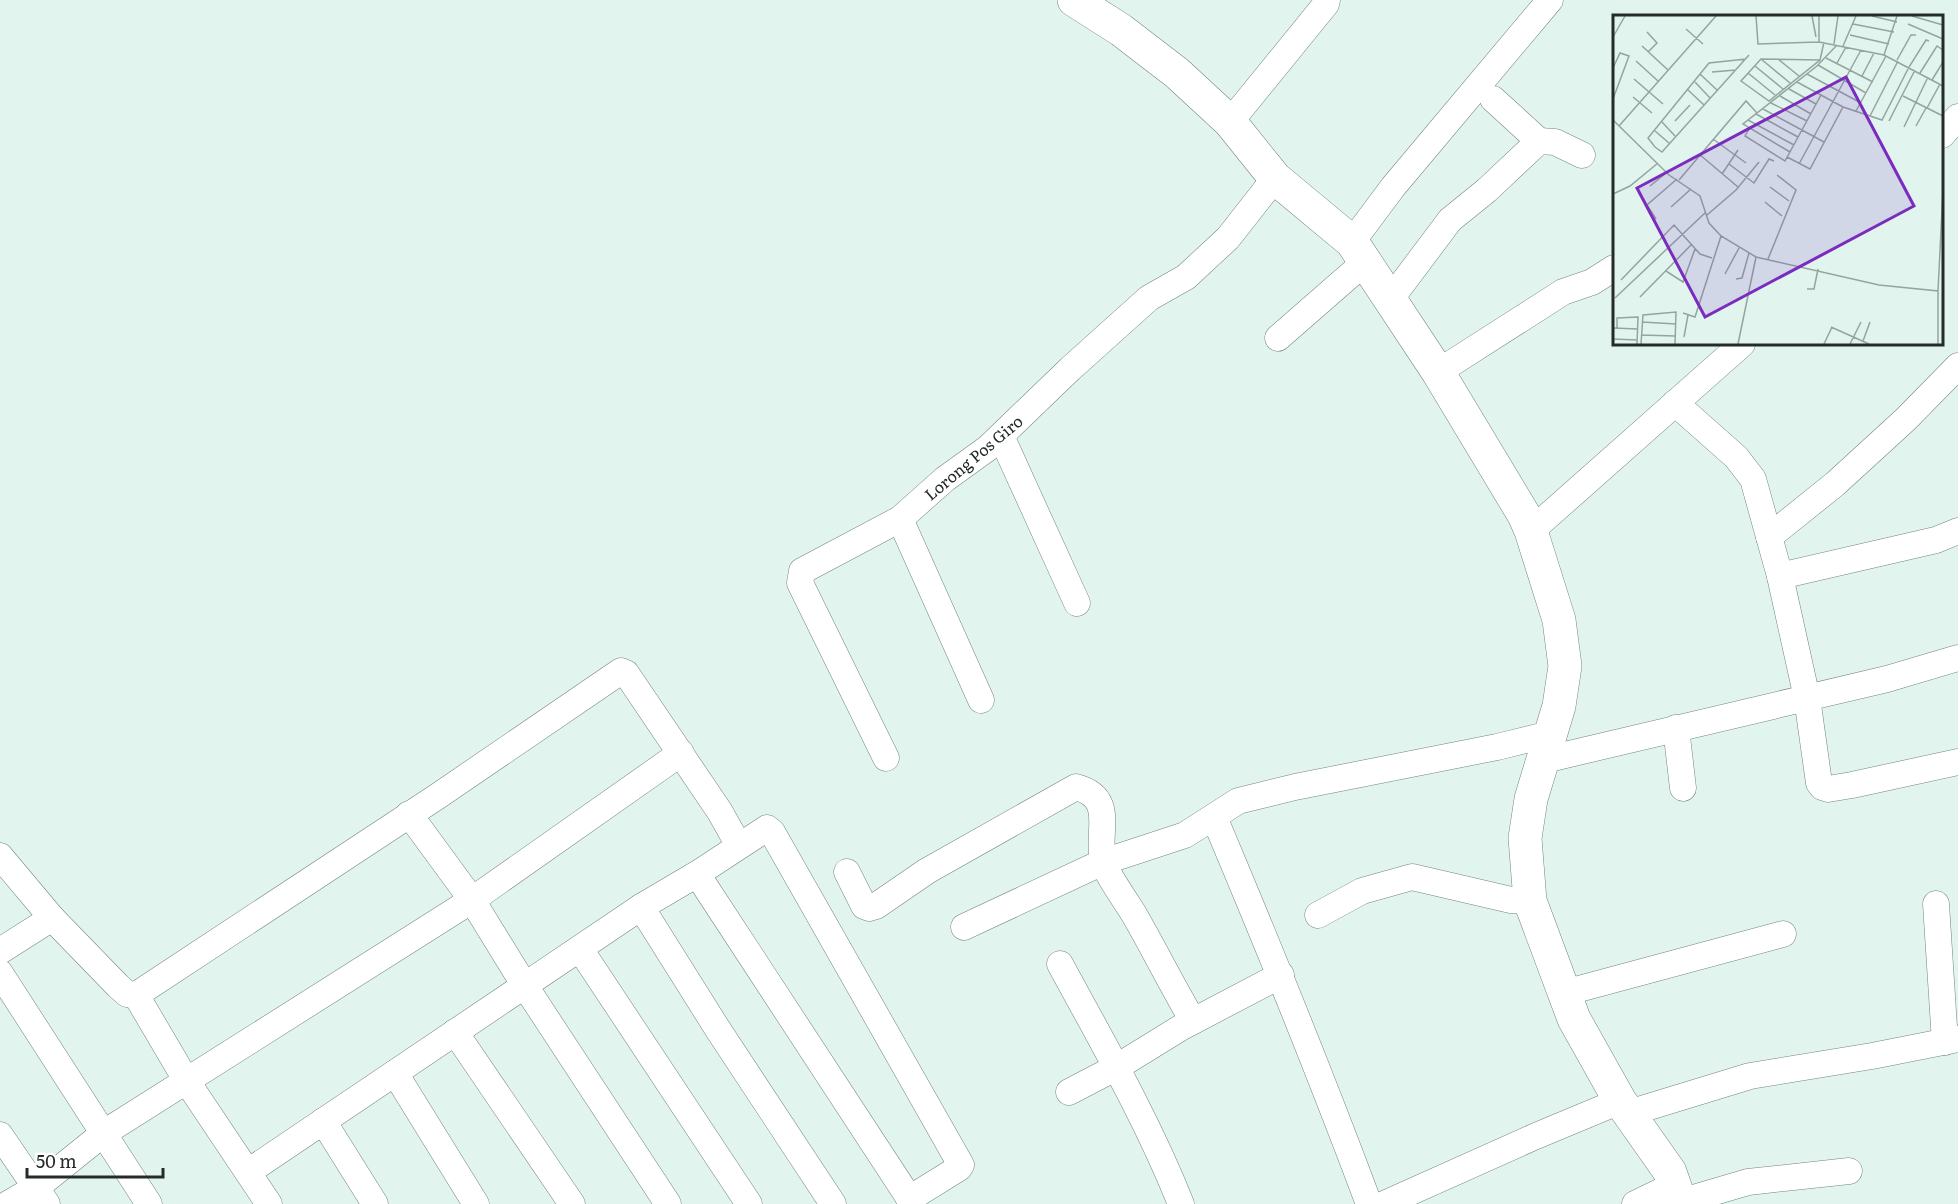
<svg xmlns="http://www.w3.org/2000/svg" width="1958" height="1204" viewBox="0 0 1958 1204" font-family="Literata,serif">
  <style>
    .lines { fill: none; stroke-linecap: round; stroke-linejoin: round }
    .minor-casing { stroke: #73857f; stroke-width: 27 }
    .major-casing { stroke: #73857f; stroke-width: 34 }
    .minor { stroke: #fff; stroke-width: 26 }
    .major { stroke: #fff; stroke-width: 33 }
    .labels { text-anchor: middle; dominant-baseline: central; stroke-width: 5; stroke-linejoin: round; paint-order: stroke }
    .street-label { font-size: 16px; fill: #242b28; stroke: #fff }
    .inset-road { fill: none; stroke: #95a49f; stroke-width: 1.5 }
    .view { fill: #7b2cbf; fill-opacity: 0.15; stroke: #7b2cbf; stroke-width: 3 }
    .inset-edge { fill: none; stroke: #242b28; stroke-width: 3 }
  </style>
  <rect width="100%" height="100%" fill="#e1f5ee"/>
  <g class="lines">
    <!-- minor casing -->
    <g class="minor-casing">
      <g id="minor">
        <polyline points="1493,99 1539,141"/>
        <polyline points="1230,122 1326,4 1327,0"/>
        <polyline points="1942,135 1958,117"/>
        <polyline points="1352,242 1393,187 1550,0"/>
        <polyline points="1390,300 1450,220 1487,190 1539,141 1555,142 1582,155"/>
        <polyline points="1278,338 1365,262"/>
        <polyline points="1438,372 1563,292 1592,282 1614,268"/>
        <polyline points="1675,403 1736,457 1753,479 1780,576 1807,698 1819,783 1822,787 1828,789 1852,785 1958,762"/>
        <polyline points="1001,436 1077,603"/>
        <polyline points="900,519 981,700"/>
        <polyline points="1531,531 1742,344"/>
        <polyline points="1769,537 1835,484 1906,419 1958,366"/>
        <polyline points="1780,576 1936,540 1958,531"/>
        <polyline points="1676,728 1683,788"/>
        <polyline points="886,758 800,583 802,571 900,519 945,479 988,448 1070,369 1149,298 1186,277 1228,238 1275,178"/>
        <polyline points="1544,760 1887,679 1958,658"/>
        <polyline points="409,814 472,900 525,986 668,1204"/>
        <path d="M1214,817C1268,945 1320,1073 1369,1204"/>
        <polyline points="0,856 52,918 118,986 127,994 136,995 438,796 621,671 626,673 720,812 739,846"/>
        <path d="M847,872L864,906L869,908L876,906L927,871L1076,787C1117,798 1096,832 1103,861C1105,872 1128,904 1135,916C1155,951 1173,987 1193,1021"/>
        <polyline points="697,874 913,1204"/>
        <polyline points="1936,904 1945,1042"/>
        <polyline points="641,907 717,1028 833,1204"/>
        <polyline points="1318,915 1362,891 1412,877 1511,900 1530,901"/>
        <polyline points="964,927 1103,862 1185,835 1238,801 1295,787 1497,747 1550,734"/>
        <polyline points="580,949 749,1204"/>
        <polyline points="0,951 52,918"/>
        <path d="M1060,964C1103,1043 1148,1121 1181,1204"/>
        <polyline points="0,973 149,1204"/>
        <polyline points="1564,993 1783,934"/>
        <polyline points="136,995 186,1080 269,1204"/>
        <polyline points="455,1032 572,1204"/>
        <polyline points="395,1073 476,1204"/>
        <polyline points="1069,1092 1117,1067 1182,1027 1281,975"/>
        <polyline points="1629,1113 1750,1076 1872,1056 1958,1039"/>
        <polyline points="323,1121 375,1204"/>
        <polyline points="0,1135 47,1204"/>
        <polyline points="248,1172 641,907 697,874 767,828 772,832 961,1165 959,1168 909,1199"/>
        <polyline points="1680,1202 1748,1182 1849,1171"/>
        <polyline points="8,1204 37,1187 104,1133 472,900 681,753"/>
        <polyline points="1384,1204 1536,1136 1620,1101"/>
        <polyline points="1635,1204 1674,1185"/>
      </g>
    </g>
    <!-- major casing -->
    <g class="major-casing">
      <polyline id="major" points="1074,0 1121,30 1177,73 1230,122 1275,178 1352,242 1438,372 1524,515 1531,531 1559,620 1565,666 1559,706 1531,799 1525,838 1530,901 1574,1019 1620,1101 1670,1172 1681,1204"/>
    </g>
    <!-- minor -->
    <use href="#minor" class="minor"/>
    <!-- major -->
    <use href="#major" class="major"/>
  </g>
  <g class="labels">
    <!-- street labels -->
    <g class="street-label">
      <text transform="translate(973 457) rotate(-40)">Lorong Pos Giro</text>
    </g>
  </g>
  <!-- overview -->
  <g transform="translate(1613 15)">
    <rect width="330" height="330" fill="#e1f5ee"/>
    <path class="inset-road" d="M143,1L145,29L206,27L271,40L330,71M199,1L203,22M206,1V27M259,1L284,7M299,1L330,10M240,9L281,17M295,9L330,24M73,14L90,29M34,17L44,28L35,37M237,20L276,29M0,22L12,1M221,29L225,1M29,31L55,55M230,31L243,1M271,40L284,1M213,43L260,67M133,44L96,48L35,123L42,132L49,137L136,40M148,44L177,68M165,44L186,61M207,45L148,44L128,66L156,86L207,45L211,27M284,45L298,20H303M23,46L45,66M224,48L233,32M205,50L253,78M142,51L170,74M0,53L7,38L16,41L0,84M99,57L123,55M135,58L162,80M307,58L324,31L330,35M87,59L104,75M194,59L248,88M249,61L261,38M21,64L50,89M319,65L330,47M82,67L97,83M184,67L230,92M176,74L203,89M75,75L91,90M167,81L198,99M290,81L330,101M20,82L39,98M158,88L194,106M314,93L327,69M150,94L211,127M243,96L273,41M143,99L185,122M257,101L285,46M0,105L56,160L87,181L96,208L108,221L143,242L266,270L325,276V329M135,105L181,130M62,106L77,90M276,106L302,55M49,107L62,121M6,111L103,1M303,111L313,93M291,112L315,62M136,114L132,121L172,146L208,80M42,116L56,128M100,124L133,148M177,137L130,109L204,51L224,30M86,139L125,172M174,142L197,154L230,92L269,105L296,52L313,25L316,26M116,149L141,168L156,144L161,146M186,149L248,35M109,159L125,135M66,165L133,86L144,98M37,171L53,158M157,172L176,186M0,179L17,171L45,148M152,187L169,201M58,192L78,174M94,200L123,175L146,147M43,204L34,190L64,164M155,244L183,175L164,160M53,256L70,267L82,234M112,259L126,233M123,264L129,263L136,238M8,265L61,210L87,239L99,243M194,274H201L205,254M325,276L330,175M27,282L78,230M2,283L93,197M70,298L82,302L108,221M29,307L63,309M218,312L256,329M0,313L25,314M4,313V303L25,302L24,329M28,320L62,321M71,322L75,300M0,324L24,325M250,326L257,307M28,329L30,300L63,297L62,329M125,329L143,242M211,329L219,312M237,329L248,307"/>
    <path class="view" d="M233,62L301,191L92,302L24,173Z"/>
    <rect width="330" height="330" class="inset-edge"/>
  </g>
  <!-- scale -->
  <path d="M27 1168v9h136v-9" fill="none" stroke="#242b28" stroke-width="3"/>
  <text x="36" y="1168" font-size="18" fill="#242b28" stroke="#ffffff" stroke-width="4.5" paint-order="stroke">50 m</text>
</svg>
